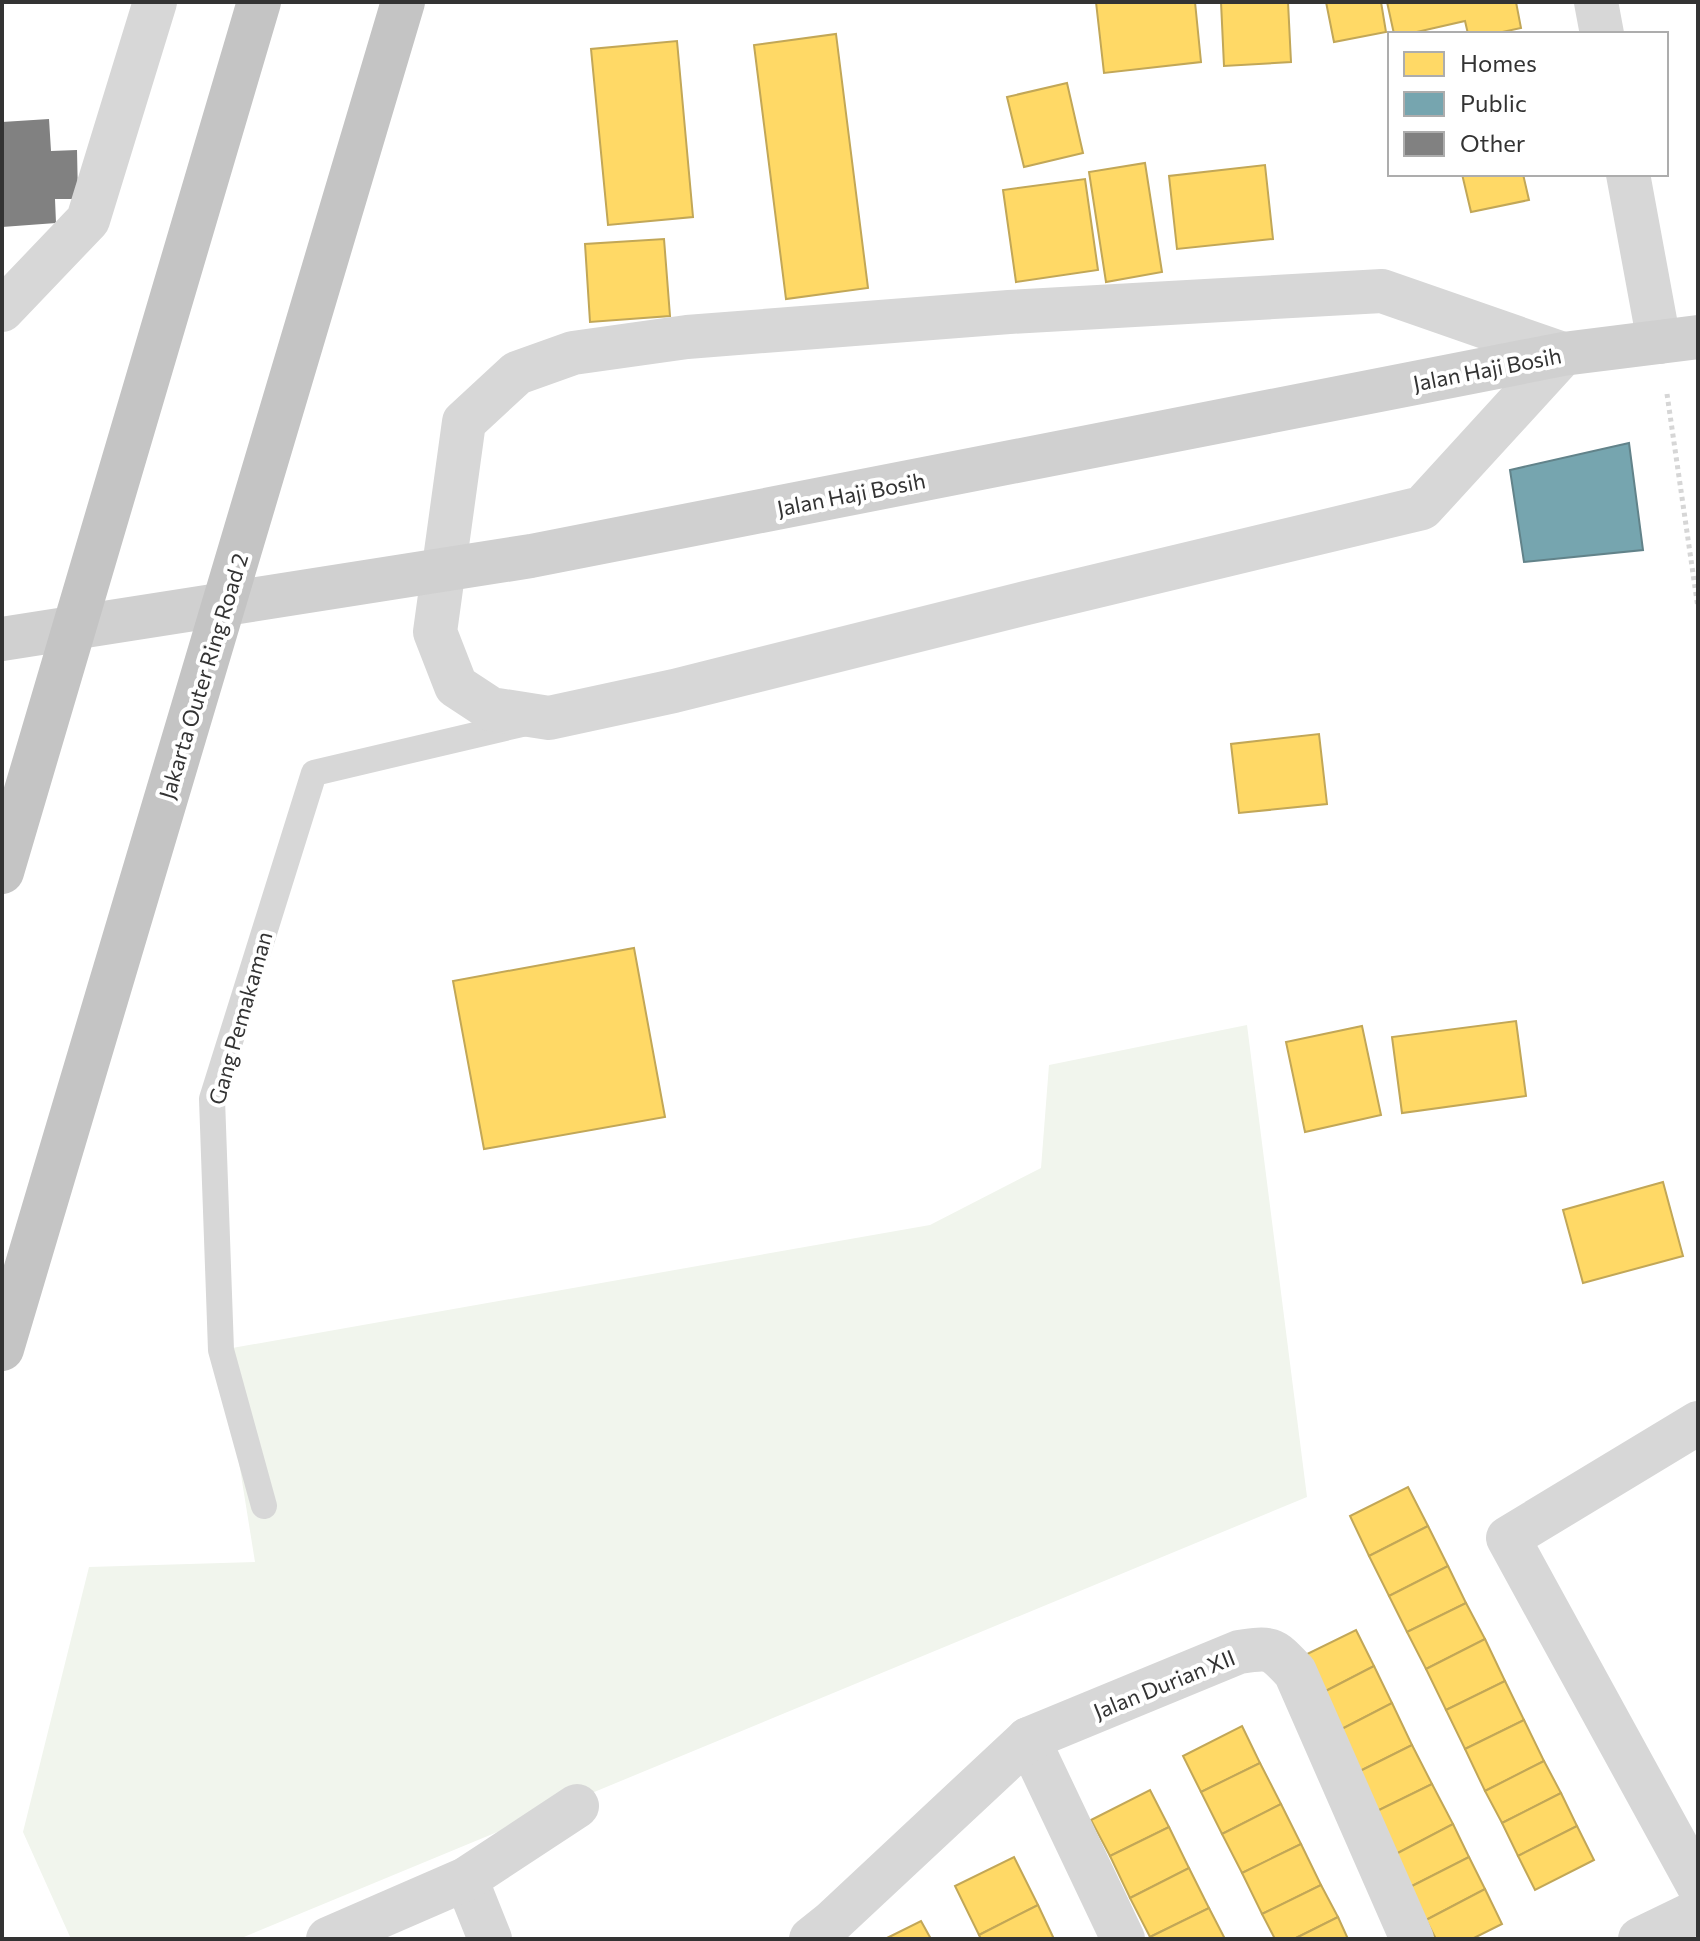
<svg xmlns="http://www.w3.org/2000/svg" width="1700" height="1941" viewBox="0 0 1700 1941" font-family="Commissioner,sans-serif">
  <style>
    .green { fill: #f1f5ed }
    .homes { fill: #ffd966; stroke: #c2a757; stroke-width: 2 }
    .public { fill: #76a5af; stroke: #62838a; stroke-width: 2 }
    .building { fill: #818181 }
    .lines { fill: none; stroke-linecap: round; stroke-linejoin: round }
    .path { stroke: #d6d6d6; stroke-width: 5; stroke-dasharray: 4 4; stroke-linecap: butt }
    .lane { stroke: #d7d7d7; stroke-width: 26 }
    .street { stroke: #d7d7d7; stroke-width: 44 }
    .secondary { stroke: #d0d0d0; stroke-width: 44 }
    .highway { stroke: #c4c4c4; stroke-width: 44 }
    .labels { text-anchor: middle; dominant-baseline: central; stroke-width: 8; stroke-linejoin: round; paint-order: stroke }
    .street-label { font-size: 22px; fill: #333; stroke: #fff }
  </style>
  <rect width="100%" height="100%" fill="#fff"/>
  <!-- green -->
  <polygon class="green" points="1247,1025 1307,1497 239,1939 71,1939 23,1832 89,1567 255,1562 221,1350 930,1225 1041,1168 1049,1065"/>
  <!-- homes -->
  <g class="homes">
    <polygon points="1096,2 1195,2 1201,62 1104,73"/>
    <polygon points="1221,2 1288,2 1291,62 1224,66"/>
    <polygon points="1326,2 1381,2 1386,32 1334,42"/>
    <polygon points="1387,2 1516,2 1521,28 1493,34 1468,34 1465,21 1408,34 1394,34"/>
    <polygon points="836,34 868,288 786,299 754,45"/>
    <polygon points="677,41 693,217 608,225 591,49"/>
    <polygon points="1067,83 1083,153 1024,167 1007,97"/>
    <polygon points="1145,163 1162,272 1106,282 1089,172"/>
    <polygon points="1265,165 1273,239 1177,249 1169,176"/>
    <polygon points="1462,174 1523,174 1529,200 1471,212"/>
    <polygon points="1085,179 1098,270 1016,282 1003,190"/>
    <polygon points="664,239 670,316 590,322 585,244"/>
    <polygon points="1319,734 1327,804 1239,813 1231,744"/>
    <polygon points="634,948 665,1117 484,1149 453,981"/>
    <polygon points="1516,1021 1526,1096 1402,1113 1392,1037"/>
    <polygon points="1362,1026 1381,1115 1305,1132 1286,1042"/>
    <polygon points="1663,1182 1683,1256 1583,1283 1563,1210"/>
    <polygon points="1408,1487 1428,1526 1369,1556 1350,1516"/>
    <polygon points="1428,1526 1448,1566 1389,1596 1369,1556"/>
    <polygon points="1448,1566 1466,1603 1407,1632 1389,1596"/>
    <polygon points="1466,1603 1485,1639 1426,1669 1407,1632"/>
    <polygon points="1356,1630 1374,1666 1316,1696 1297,1659"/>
    <polygon points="1485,1639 1505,1681 1446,1710 1426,1669"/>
    <polygon points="1374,1666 1392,1703 1334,1733 1316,1696"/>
    <polygon points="1505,1681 1524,1720 1465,1749 1446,1710"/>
    <polygon points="1392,1703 1412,1745 1354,1774 1334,1733"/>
    <polygon points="1524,1720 1544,1761 1485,1791 1465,1749"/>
    <polygon points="1242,1726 1260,1763 1201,1792 1183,1756"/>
    <polygon points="1412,1745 1432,1784 1373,1813 1354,1774"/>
    <polygon points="1544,1761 1561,1793 1502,1823 1485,1791"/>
    <polygon points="1260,1763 1281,1804 1222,1834 1201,1792"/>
    <polygon points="1432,1784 1453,1824 1394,1855 1373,1813"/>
    <polygon points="1150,1790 1169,1827 1110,1856 1091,1820"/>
    <polygon points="1561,1793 1577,1826 1518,1856 1502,1823"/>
    <polygon points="1281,1804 1301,1844 1242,1873 1222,1834"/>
    <polygon points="1453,1824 1469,1857 1410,1887 1394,1855"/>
    <polygon points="1577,1826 1594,1860 1535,1890 1518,1856"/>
    <polygon points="1169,1827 1189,1868 1130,1898 1110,1856"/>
    <polygon points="1301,1844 1321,1885 1262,1914 1242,1873"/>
    <polygon points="1014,1857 1038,1905 979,1935 955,1886"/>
    <polygon points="1469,1857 1485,1889 1426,1920 1410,1887"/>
    <polygon points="1189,1868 1209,1908 1150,1937 1130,1898"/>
    <polygon points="1321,1885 1338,1917 1294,1939 1275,1939 1262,1914"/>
    <polygon points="1485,1889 1502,1924 1472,1939 1436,1939 1426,1920"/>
    <polygon points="1038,1905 1054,1939 981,1939 979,1935"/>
    <polygon points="1209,1908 1225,1939 1151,1939 1150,1937"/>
    <polygon points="1338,1917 1348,1939 1294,1939"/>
    <polygon points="921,1921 931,1939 885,1939"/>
  </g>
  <!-- public -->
  <polygon class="public" points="1629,443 1643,550 1524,562 1510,470"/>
  <!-- building -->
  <polygon class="building" points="49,119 51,151 77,150 78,199 55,199 56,223 2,227 2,122"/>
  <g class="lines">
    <!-- path -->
    <polyline class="path" points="1667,394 1698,608"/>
    <!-- lane -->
    <polyline class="lane" points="264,1506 221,1350 212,1099 314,773 526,723"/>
    <!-- street -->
    <g class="street">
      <polyline points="1596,2 1602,34"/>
      <polyline points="1628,174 1659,342"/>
      <polygon points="1382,291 1563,354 1422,508 1026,603 674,691 549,718 491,709 456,686 435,632 464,422 517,373 573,353 687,337 1009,312"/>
      <polyline points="2,310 88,220 155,2"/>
      <polyline points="1698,1423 1508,1538 1698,1885"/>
      <polyline points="1028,1739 1123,1939"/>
      <polyline points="466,1879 490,1939"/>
      <polyline points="328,1939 466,1879 577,1806"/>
      <path d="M811,1939L831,1923L1028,1739L1239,1652C1273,1647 1272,1648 1295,1672L1412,1939"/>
      <polyline points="1640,1939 1698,1911"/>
    </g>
    <!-- secondary -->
    <polyline class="secondary" points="2,639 531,556 1563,354 1698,337"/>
    <!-- highway -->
    <g class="highway">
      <polyline points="2,872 259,2"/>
      <polyline points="2,1349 403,2"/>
    </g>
  </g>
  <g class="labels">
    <!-- street labels -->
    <g class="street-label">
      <text transform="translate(1487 369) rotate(-11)">Jalan Haji Bosih</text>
      <text transform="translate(851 494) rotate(-11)">Jalan Haji Bosih</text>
      <text transform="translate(203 676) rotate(-73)">Jakarta Outer Ring Road 2</text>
      <text transform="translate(240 1018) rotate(-74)">Gang Pemakaman</text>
      <text transform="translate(1164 1684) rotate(-22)">Jalan Durian XII</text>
    </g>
  </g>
  <!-- border -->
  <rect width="1700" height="1941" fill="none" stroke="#333333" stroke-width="8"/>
  <!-- legend -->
  <rect x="1388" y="32" width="280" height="144" fill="#ffffff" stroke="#adadad" stroke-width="2"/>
  <rect x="1404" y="52" width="40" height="24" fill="#ffd966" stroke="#adadad" stroke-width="2"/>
  <text x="1460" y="72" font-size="24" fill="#333333">Homes</text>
  <rect x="1404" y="92" width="40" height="24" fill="#76a5af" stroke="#adadad" stroke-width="2"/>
  <text x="1460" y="112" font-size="24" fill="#333333">Public</text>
  <rect x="1404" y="132" width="40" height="24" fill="#818181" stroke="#adadad" stroke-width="2"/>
  <text x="1460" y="152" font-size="24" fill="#333333">Other</text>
</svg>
